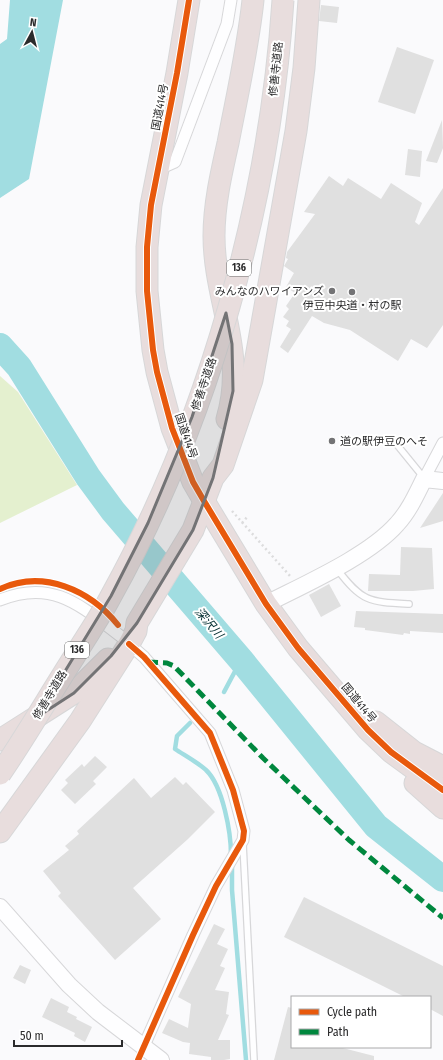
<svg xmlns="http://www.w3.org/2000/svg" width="443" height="1060" viewBox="0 0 443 1060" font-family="'Fira Sans Condensed','Noto Sans JP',sans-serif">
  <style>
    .green { fill: #e4f0cf }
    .water { fill: #a1dde1 }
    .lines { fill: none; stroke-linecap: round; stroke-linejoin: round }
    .stream { stroke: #a1dde1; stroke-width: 4.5 }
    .river { stroke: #a1dde1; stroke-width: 26 }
    .building { fill: #e0e0e0 }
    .lane-casing { stroke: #d7d7d9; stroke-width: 8 }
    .street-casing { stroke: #d7d7d9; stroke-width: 13 }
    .secondary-casing { stroke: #d7d7d9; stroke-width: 18 }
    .highway-casing { stroke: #d7d7d8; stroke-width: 23 }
    .path { stroke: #dcdcdd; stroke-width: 2.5; stroke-dasharray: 2 3; stroke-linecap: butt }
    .lane { stroke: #fefeff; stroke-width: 5.5 }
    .street { stroke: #fefeff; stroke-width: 11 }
    .secondary { stroke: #fefeff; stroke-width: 16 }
    .highway { stroke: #e8dddd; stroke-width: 21 }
    .highway-bridge-casing { stroke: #d7d7d8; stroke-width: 23; stroke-linecap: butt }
    .highway-bridge { stroke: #e8dddd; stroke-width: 21 }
    .quiet { stroke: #00873e; stroke-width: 5; stroke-dasharray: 10 5; stroke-linecap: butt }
    .cycleway-casing { stroke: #fff; stroke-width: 8 }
    .cycleway { stroke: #e8590c; stroke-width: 6 }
    .marked { fill: #737375; fill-opacity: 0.2; stroke: #737375; stroke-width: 3; stroke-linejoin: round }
    .poi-dot { fill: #737375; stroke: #fff; stroke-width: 1.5 }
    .labels { text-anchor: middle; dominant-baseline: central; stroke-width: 4; stroke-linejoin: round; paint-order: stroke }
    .shield { fill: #fff; stroke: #6b6b6b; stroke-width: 1 }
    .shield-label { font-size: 10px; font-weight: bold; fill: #2b2b2c }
    .street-label { font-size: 11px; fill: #2b2b2c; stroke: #fff }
    .poi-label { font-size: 11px; fill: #2b2b2c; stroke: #fff; text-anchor: end }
    .water-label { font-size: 12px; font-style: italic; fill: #053133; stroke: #fff }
  </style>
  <rect width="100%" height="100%" fill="#fafafc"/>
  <!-- green -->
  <polygon class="green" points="0,376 18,392 77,485 0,523"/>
  <!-- water -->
  <polygon class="water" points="10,0 63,0 29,179 0,198 0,44 7,39"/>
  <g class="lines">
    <!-- stream -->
    <g class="stream">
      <polyline points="224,692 241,660"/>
      <path d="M190,723L177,736L175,749C184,755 200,764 206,770C223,786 231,833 231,855"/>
      <polyline points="232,864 232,890 246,1060"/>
    </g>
    <!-- river -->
    <polyline class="river" points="0,346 19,367 88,477 113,511 241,660 376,826 443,879"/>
  </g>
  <!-- building -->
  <g class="building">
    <polygon points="321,5 339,7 337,23 319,21"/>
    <polygon points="397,47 434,60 415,114 378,102"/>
    <polygon points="442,120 443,148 437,163 426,161"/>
    <polygon points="408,149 422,151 420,177 405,175"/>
    <polygon points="329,176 343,186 348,178 381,199 391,183 422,203 415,222 419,225 443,188 443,325 427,348 411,339 398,361 350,330 324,323 312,316 288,353 280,347 291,329 286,326 289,321 283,317 289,309 286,306 295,293 286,287 294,273 284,266 288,259 286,258 287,252 315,214 304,212"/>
    <polygon points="443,493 443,521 420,528"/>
    <polygon points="401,547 432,548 434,589 413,591 368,591 369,574 400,575"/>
    <polygon points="329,584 341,606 321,617 309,595"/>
    <polygon points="356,611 443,614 443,633 410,631 410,634 404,633 403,635 365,630 365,628 354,627"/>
    <polygon points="95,756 107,767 93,781 96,784 75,804 61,790 68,783 65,780 82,764 84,767"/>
    <polygon points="175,777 183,785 186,782 215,812 188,839 133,888 161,919 115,960 58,896 61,893 43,871 69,850 65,846 79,834 77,831 134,778 151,798"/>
    <polygon points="304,897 443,966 443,1016 430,1009 430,997 405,997 284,937"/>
    <polygon points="214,924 225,929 217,944 228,949 220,966 225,968 215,990 229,992 226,1014 229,1015 218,1040 230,1040 230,1059 224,1060 211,1060 211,1057 189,1054 190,1043 183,1042 162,1033 169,1019 188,1028 191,1004 178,997"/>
    <polygon points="20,965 31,970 25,984 13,978"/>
    <polygon points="51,998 69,1007 67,1012 77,1017 76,1019 92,1027 85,1042 74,1036 75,1033 42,1017"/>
    <polygon points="288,1007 292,1008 292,1047 339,1047 374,1056 374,1060 274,1060"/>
  </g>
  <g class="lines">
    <!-- lane casing -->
    <g class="lane-casing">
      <g id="lane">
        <polyline points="398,446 424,478"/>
        <path d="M337,569C362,602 369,602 409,604"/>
        <polyline points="243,844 254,1060"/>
      </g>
    </g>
    <!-- street casing -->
    <g class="street-casing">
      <g id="street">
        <polyline points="159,169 175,162 227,24 231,0"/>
        <polyline points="424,479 443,443"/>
        <path d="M0,600C54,578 82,607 123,638"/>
        <polyline points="129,644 144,657 210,733 233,790 244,831 243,840 216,886 193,935 143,1048"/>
      </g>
    </g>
    <!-- secondary casing -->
    <g class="secondary-casing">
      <g id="secondary">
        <path d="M266,604C305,584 369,556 397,524C409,511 416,495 424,479L443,481"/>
        <polyline points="0,907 69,985 98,1012 161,1060"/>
      </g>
    </g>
    <!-- highway casing -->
    <g class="highway-casing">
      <g id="highway">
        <polyline points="189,0 177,73 151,205 147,247 147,291 153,350 157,372 172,428 193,482 204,501 266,604 298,648 368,730 391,752 443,790"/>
        <path d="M227,419C247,353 214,300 214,236C214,205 221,174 228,143C237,96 248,48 253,0"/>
        <polyline points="376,722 414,752 443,767"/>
        <polyline points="0,740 74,693 108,659"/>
        <polyline points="415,783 443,808"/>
        <polyline points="0,832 80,721 129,644 136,631 137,623 193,530 213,478 223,465 252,380 296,131 304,68 309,0"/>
      </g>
    </g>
    <!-- path -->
    <g class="path">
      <polyline points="232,511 290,576"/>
      <polyline points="242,523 248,516"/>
    </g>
    <!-- lane -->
    <use href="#lane" class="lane"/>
    <!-- street -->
    <use href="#street" class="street"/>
    <!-- secondary -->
    <use href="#secondary" class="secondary"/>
    <!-- highway -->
    <use href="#highway" class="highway"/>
    <!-- highway-bridge casing -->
    <g class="highway-bridge-casing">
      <path id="highway-bridge" d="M0,774C26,736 49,696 74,657C86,637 100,617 111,596C209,420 270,201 283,0"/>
    </g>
    <!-- highway-bridge -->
    <use href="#highway-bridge" class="highway-bridge"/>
    <!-- quiet -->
    <polyline class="quiet" points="148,662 167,663 174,666 263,758 349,840 443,918"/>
    <!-- cycleway casing -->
    <g class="cycleway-casing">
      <g id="cycleway">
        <polyline points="189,0 177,73 151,205 147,247 147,291 153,350 157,372 172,428 193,482 204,501 266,604 298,648 368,730 391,752 443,790"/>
        <path d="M0,589C43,569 90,590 118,625"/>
        <polyline points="129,644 144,657 210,733 233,790 244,831 243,840 216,886 193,935 138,1060"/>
      </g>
    </g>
    <!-- cycleway -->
    <use href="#cycleway" class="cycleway"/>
  </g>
  <!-- marked area -->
  <path class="marked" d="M226,313L232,344L233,391L213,478L193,530L137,623L111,656L74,693L37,717L111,596L148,523L192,417Z"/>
  <!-- markers -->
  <g class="poi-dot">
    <circle cx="332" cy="291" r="4"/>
    <circle cx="352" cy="292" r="4"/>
    <circle cx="332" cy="441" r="4"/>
  </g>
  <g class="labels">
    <!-- shield labels -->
    <g class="shield">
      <rect x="227" y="260" width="24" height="16" rx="3"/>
      <rect x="65" y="642" width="24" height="16" rx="3"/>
    </g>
    <g class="shield-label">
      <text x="239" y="268">136</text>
      <text x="77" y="650">136</text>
    </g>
    <!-- street labels -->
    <g class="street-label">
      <text transform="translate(276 69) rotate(-84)">修善寺道路</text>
      <text transform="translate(160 107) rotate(-79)">国道414号</text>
      <text transform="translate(204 384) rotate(-71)">修善寺道路</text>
      <text transform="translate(186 436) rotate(71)">国道414号</text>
      <text transform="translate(50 695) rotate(-59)">修善寺道路</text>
      <text transform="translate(359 703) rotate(50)">国道414号</text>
    </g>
    <!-- poi labels -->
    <g class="poi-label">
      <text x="324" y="291">みんなのハワイアンズ</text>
      <text x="352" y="305" text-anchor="middle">伊豆中央道・村の駅</text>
      <text x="340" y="441" text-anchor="start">道の駅伊豆のへそ</text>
    </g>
    <!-- water labels -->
    <g class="water-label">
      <text transform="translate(209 623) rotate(50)">深沢川</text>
    </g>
  </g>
  <!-- legend -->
  <rect x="291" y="996" width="140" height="52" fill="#ffffff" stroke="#aaaaab"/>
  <rect x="299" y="1009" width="20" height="6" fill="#e8590c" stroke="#aaaaab"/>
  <text x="327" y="1016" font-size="12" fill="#2b2b2c">Cycle path</text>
  <rect x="299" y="1029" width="20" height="6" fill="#00873e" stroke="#aaaaab"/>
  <text x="327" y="1036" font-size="12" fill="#2b2b2c">Path</text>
  <!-- north arrow -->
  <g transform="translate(32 32) rotate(7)" stroke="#ffffff" stroke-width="3" paint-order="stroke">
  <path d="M0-3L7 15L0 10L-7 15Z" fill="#2b2b2c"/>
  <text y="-6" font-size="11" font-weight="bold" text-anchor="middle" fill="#2b2b2c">N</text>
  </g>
  <!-- scale -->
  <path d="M14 1040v6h108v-6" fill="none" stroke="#2b2b2c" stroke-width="2"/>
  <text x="20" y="1040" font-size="12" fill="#2b2b2c" stroke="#ffffff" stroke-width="3" paint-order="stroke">50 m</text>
</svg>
